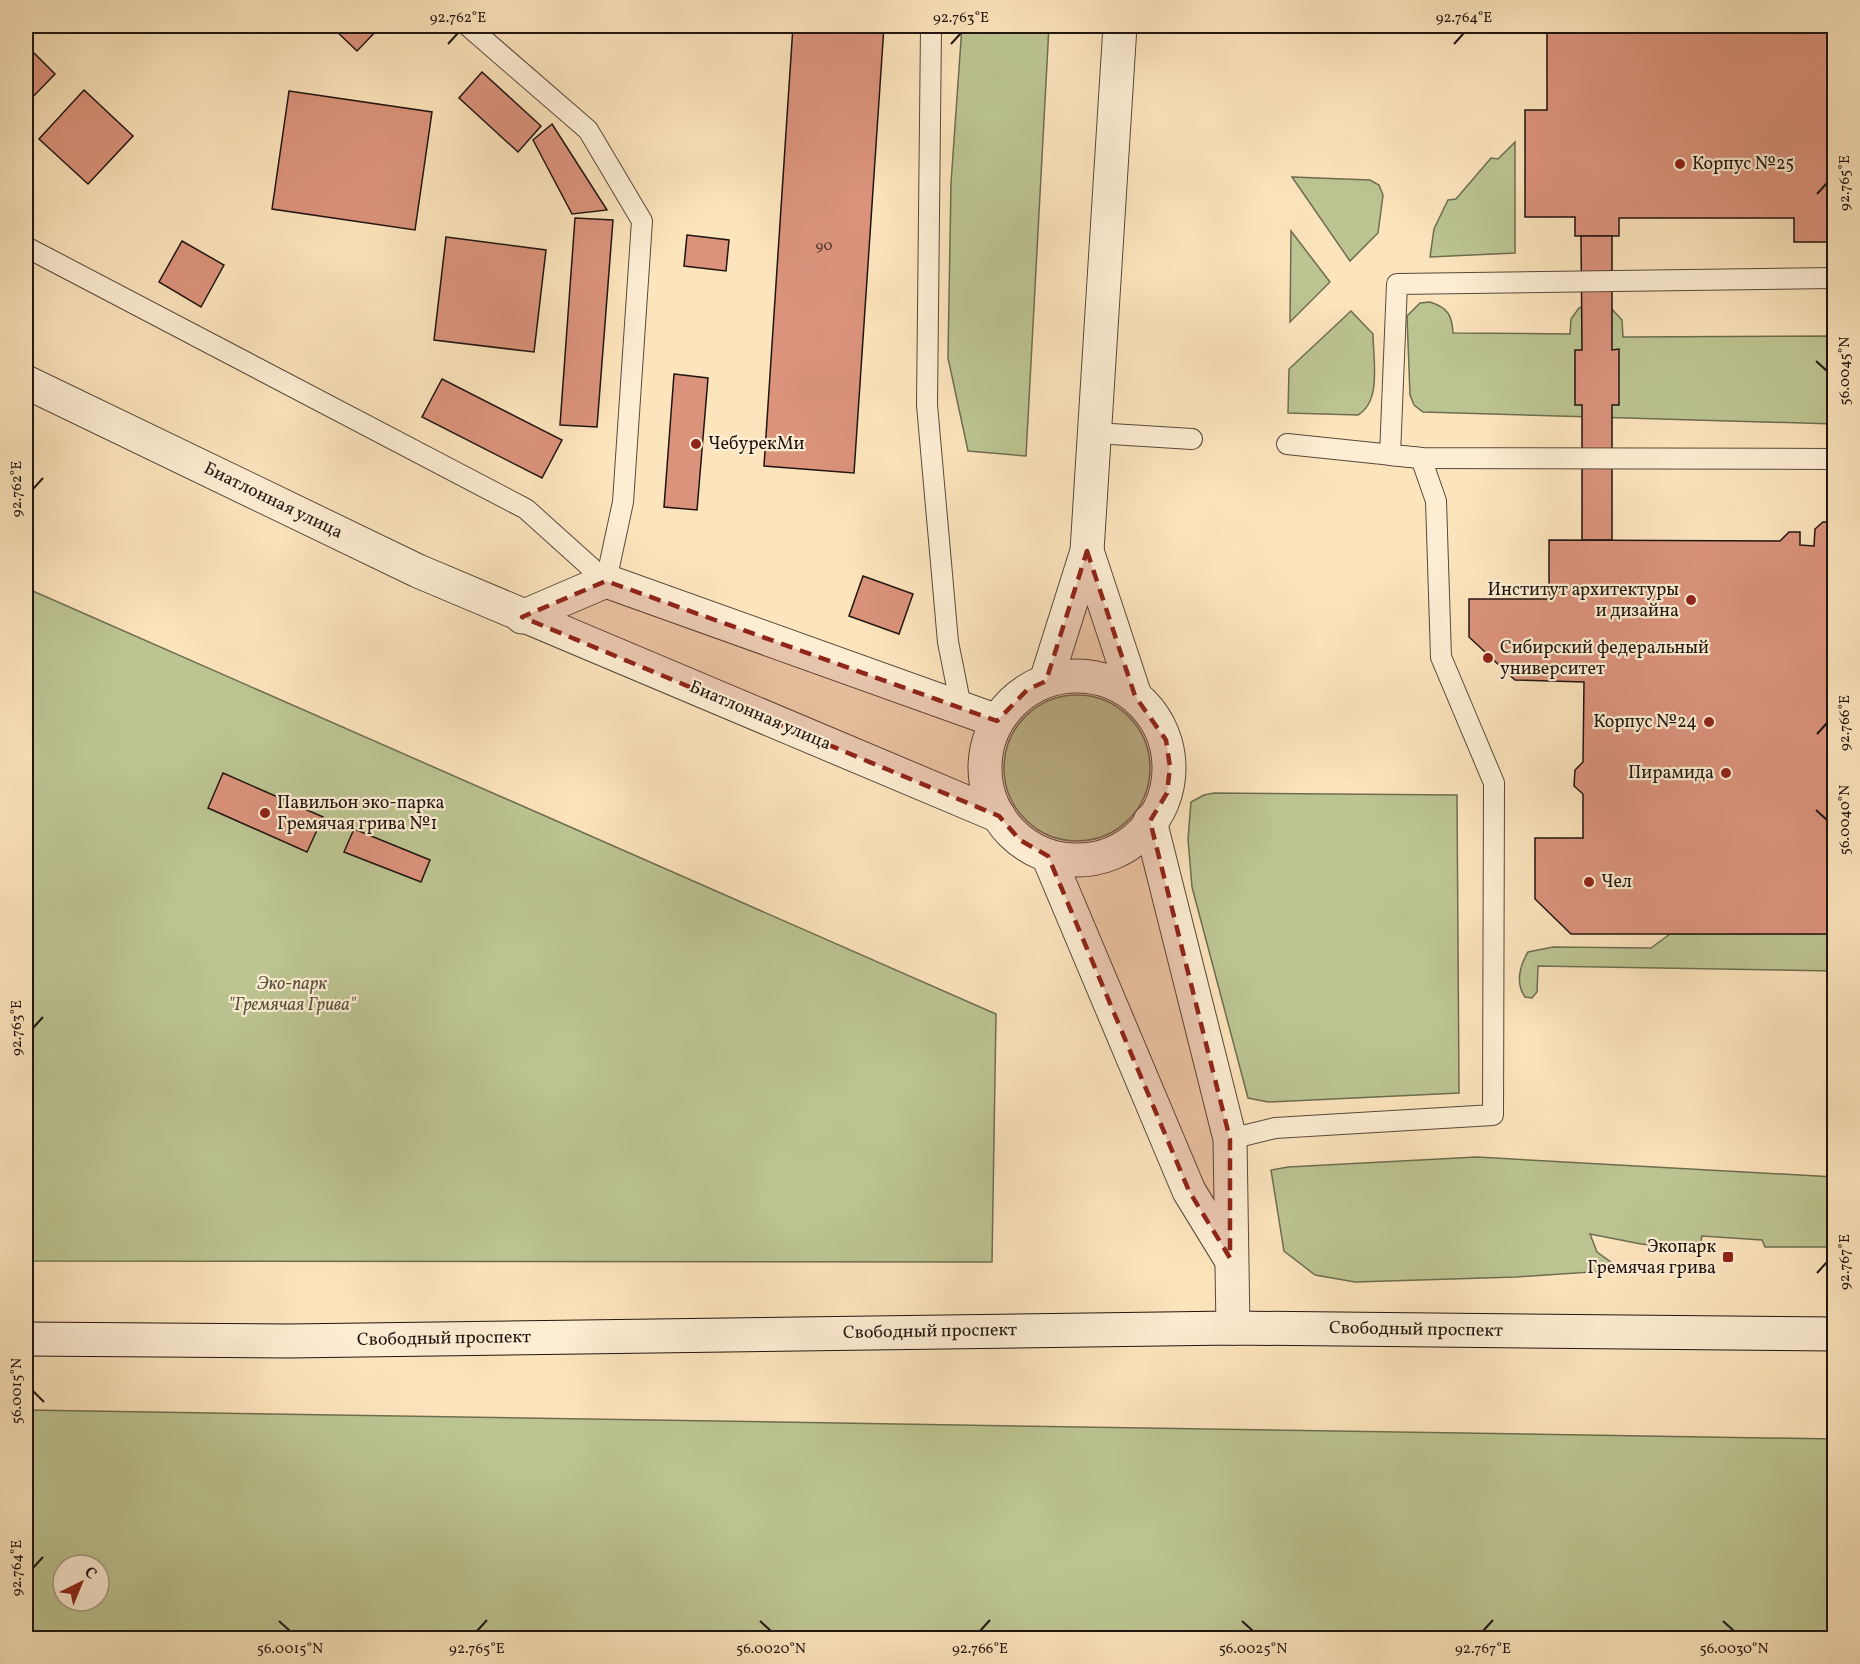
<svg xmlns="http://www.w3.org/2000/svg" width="1860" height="1664" viewBox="0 0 1860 1664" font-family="Vollkorn,serif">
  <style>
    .green { fill: #bcc592; stroke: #6e6d51; stroke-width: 1.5; fill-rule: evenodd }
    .building { fill: #db937c; stroke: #201510; stroke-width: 1.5 }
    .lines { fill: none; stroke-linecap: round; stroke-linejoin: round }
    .service-casing { stroke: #57493b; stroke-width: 22 }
    .minor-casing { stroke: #57493b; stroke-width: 35 }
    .secondary-casing { stroke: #201510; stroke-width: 35 }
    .service { stroke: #fdedd3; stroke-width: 20 }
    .minor { stroke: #fdedd3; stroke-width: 33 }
    .secondary { stroke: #fdedd3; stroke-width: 33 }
    .marked { fill: #8f2418; fill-opacity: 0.2; stroke: #8f2418; stroke-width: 4.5; stroke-dasharray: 12 8; stroke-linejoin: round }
    .ticks { fill: none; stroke: #201510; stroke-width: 2 }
    .poi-dot { fill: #8f2418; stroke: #fdedd3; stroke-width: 2 }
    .labels { text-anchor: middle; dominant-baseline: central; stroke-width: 4.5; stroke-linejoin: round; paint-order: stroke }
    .number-label { font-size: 15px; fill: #4f342b }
    .poi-label { font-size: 18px; fill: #201510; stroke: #fdedd3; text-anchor: start }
    .street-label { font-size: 18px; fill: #201510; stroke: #fdedd3 }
    .park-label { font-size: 18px; font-style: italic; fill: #57533e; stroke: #fdedd3 }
    .neatline { fill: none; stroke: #201510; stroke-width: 2 }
    .ticks-label { font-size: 15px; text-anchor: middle; fill: #201510 }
  </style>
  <rect width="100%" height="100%" fill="#fce4bc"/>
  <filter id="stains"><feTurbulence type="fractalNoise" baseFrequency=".00333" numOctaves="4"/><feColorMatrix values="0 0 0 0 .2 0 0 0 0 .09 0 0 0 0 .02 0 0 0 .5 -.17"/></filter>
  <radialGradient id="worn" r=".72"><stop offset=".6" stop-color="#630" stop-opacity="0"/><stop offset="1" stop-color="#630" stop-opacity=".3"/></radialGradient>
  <!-- green -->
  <g class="green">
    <polygon points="962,26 1049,26 1026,456 968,451 948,358 951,183"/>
    <polygon points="1515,142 1515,253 1430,257 1434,229 1448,200 1456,199 1491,158 1498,159"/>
    <polygon points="1292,177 1370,180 1379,185 1383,195 1378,233 1350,261"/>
    <polygon points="1291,231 1330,282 1290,322"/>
    <path d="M1430,302C1448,308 1452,315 1453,333L1570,334L1571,319L1579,308L1596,304L1610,307L1622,320L1623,337L1834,336V424L1423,412L1414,405L1410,395L1407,316L1420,303Z"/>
    <path d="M1351,311L1373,334C1373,359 1382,401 1358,415L1288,413L1289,369Z"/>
    <polygon points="26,588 996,1014 992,1262 26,1261"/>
    <circle cx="1077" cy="768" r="73"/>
    <polygon points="1214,793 1457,795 1459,1093 1268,1102 1248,1098 1192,887 1188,839 1191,802 1204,795"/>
    <path d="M1670,934H1834V971L1538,966L1537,992L1532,998L1525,997C1515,983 1520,965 1528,952L1553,947L1651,948Z"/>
    <polygon points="1477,1157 1834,1177 1834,1247 1765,1247 1762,1240 1702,1236 1699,1250 1641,1244 1590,1234 1597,1252 1622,1270 1516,1277 1355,1282 1315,1275 1284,1251 1271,1170 1288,1167"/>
    <path d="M26,1410L1834,1439V1638H26ZM63,1565H99V1601H63Z"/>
  </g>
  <!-- building -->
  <g class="building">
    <polygon points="331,26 381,26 357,51"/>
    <polygon points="793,26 884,26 854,473 764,466"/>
    <polygon points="1547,26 1834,26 1834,242 1794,242 1794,218 1619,218 1619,236 1575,236 1575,217 1525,217 1525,110 1547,110"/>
    <polygon points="26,45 55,74 26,104"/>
    <polygon points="482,72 541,126 518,152 459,98"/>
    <polygon points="84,90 133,136 88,184 39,139"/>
    <polygon points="289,91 432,112 415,230 272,209"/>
    <polygon points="552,124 607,210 572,214 533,140"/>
    <polygon points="575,218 613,220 597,427 560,425"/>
    <polygon points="687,235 729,240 726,271 684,266"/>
    <polygon points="1581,236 1612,236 1612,350 1619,349 1619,405 1612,405 1612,540 1582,540 1582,405 1575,405 1575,350 1582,350"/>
    <polygon points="446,237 546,250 534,352 434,340"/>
    <polygon points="182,241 224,265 201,307 159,282"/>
    <polygon points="674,374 708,378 697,510 664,507"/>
    <polygon points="442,379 562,440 542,478 422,417"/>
    <polygon points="1823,522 1834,522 1834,934 1571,934 1535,899 1535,838 1583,838 1583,794 1574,786 1575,770 1583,762 1584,682 1515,680 1469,637 1469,599 1549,599 1549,540 1780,541 1789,532 1800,532 1800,545 1814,546 1815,529"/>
    <polygon points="863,576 913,594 899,634 849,616"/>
    <polygon points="223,773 323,817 307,852 208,808"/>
    <polygon points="354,829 430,860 421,882 344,852"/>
  </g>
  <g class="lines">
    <!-- service casing -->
    <g class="service-casing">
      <g id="service">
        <polyline points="468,26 588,130 642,221 623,502 606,581"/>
        <polyline points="931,26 927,405 948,642 961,707"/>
        <polyline points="26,247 526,509 606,581"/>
        <polyline points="1095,433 1192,439"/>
        <polyline points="1287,444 1421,458 1834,459"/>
        <polyline points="1230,1139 1275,1128 1493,1115 1494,783 1441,657 1436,501 1421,458 1390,455 1397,284 1834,278"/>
      </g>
    </g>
    <!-- minor casing -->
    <g class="minor-casing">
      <g id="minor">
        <polyline points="26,382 418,571 999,816"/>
        <polyline points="1087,551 1120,26"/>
        <polyline points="522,617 606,581 997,721"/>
        <circle cx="1077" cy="768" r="92"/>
        <polyline points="1046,681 1087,551 1135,696"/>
        <polyline points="1150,821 1230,1139 1233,1328"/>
        <polyline points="1048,856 1189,1191 1230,1258"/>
      </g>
    </g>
    <!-- secondary casing -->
    <g class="secondary-casing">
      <polyline id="secondary" points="26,1339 289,1341 1233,1328 1834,1334"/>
    </g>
    <!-- service -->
    <use href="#service" class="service"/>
    <!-- minor -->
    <use href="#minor" class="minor"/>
    <!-- secondary -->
    <use href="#secondary" class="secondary"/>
  </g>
  <!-- marked area -->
  <path class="marked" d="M1087,551L1135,696L1166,740L1170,767L1167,793L1150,821L1230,1139V1258L1189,1191L1048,856L1020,840L999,816L522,617L606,581L997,721L1027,690L1046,681Z"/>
  <!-- ticks -->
  <path class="ticks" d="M448,44L458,33M951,44L961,33M1454,44L1464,33M1817,194L1827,183M1816,361L1827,371M33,489L43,478M1817,734L1827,723M1816,810L1827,820M33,1028L43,1017M1817,1273L1827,1262M33,1391L44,1402M33,1568L43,1557M279,1621L290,1631M760,1621L771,1631M1242,1621L1253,1631M1723,1621L1734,1631M477,1631L487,1620M980,1631L990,1620M1483,1631L1493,1620"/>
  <!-- markers -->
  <g class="poi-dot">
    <circle cx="1680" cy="164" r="6"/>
    <circle cx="696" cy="444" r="6"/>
    <circle cx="1691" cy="600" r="6"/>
    <circle cx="1488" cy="658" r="6"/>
    <circle cx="1709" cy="722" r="6"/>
    <circle cx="1726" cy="773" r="6"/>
    <circle cx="265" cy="813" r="6"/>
    <circle cx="1589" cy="882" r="6"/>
    <rect x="1722" y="1251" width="12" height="12" rx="3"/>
  </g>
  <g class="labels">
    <!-- number labels -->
    <g class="number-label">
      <text x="824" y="246">90</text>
    </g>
    <!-- poi labels -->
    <g class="poi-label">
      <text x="1692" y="164">Корпус №25</text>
      <text x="708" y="444">ЧебурекМи</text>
      <text x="1679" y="590" text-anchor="end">Институт архитектуры<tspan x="1679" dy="21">и дизайна</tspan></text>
      <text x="1500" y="648">Сибирский федеральный<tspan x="1500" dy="21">университет</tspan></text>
      <text x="1697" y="722" text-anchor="end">Корпус №24</text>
      <text x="1714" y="773" text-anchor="end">Пирамида</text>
      <text x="277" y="803">Павильон эко-парка<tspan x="277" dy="21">Гремячая грива №1</tspan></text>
      <text x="1601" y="882">Чел</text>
      <text x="1716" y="1247" text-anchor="end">Экопарк<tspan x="1716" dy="21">Гремячая грива</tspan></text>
    </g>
    <!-- street labels -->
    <g class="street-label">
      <text transform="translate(273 501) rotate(26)">Биатлонная улица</text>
      <text transform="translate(760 716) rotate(23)">Биатлонная улица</text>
      <text transform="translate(1416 1330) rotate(1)">Свободный проспект</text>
      <text transform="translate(930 1332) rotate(-1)">Свободный проспект</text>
      <text transform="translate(444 1339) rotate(-1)">Свободный проспект</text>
    </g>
    <!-- park labels -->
    <g class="park-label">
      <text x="292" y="984">Эко-парк<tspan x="292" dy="21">"Гремячая Грива"</tspan></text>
    </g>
  </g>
  <!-- margin -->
  <rect width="1860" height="1664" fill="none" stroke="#fce4bc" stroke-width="66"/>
  <!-- north arrow -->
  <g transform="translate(81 1583) rotate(43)"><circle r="28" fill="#fdedd3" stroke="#a59785" stroke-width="1.5"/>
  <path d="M0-4.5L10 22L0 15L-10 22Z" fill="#8f2418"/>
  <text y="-9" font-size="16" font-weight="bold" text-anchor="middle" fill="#201510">С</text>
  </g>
  <rect x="33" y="33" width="1794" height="1598" class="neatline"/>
  <g class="ticks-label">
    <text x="458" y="22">92.762°E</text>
    <text x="961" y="22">92.763°E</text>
    <text x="1464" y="22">92.764°E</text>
    <text transform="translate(1844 183) rotate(-90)" y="5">92.765°E</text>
    <text transform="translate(1844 371) rotate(-90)" y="5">56.0045°N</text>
    <text transform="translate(16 489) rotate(-90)" y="5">92.762°E</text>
    <text transform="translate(1844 723) rotate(-90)" y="5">92.766°E</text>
    <text transform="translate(1844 820) rotate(-90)" y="5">56.0040°N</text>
    <text transform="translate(16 1028) rotate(-90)" y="5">92.763°E</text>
    <text transform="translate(1844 1262) rotate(-90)" y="5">92.767°E</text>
    <text transform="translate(16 1391) rotate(-90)" y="5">56.0015°N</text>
    <text transform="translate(16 1568) rotate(-90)" y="5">92.764°E</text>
    <text x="290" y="1653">56.0015°N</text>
    <text x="477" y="1653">92.765°E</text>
    <text x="771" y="1653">56.0020°N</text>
    <text x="980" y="1653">92.766°E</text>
    <text x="1253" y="1653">56.0025°N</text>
    <text x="1483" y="1653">92.767°E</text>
    <text x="1734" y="1653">56.0030°N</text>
  </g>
  <rect width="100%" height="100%" filter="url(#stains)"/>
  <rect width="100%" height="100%" fill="url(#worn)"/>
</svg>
